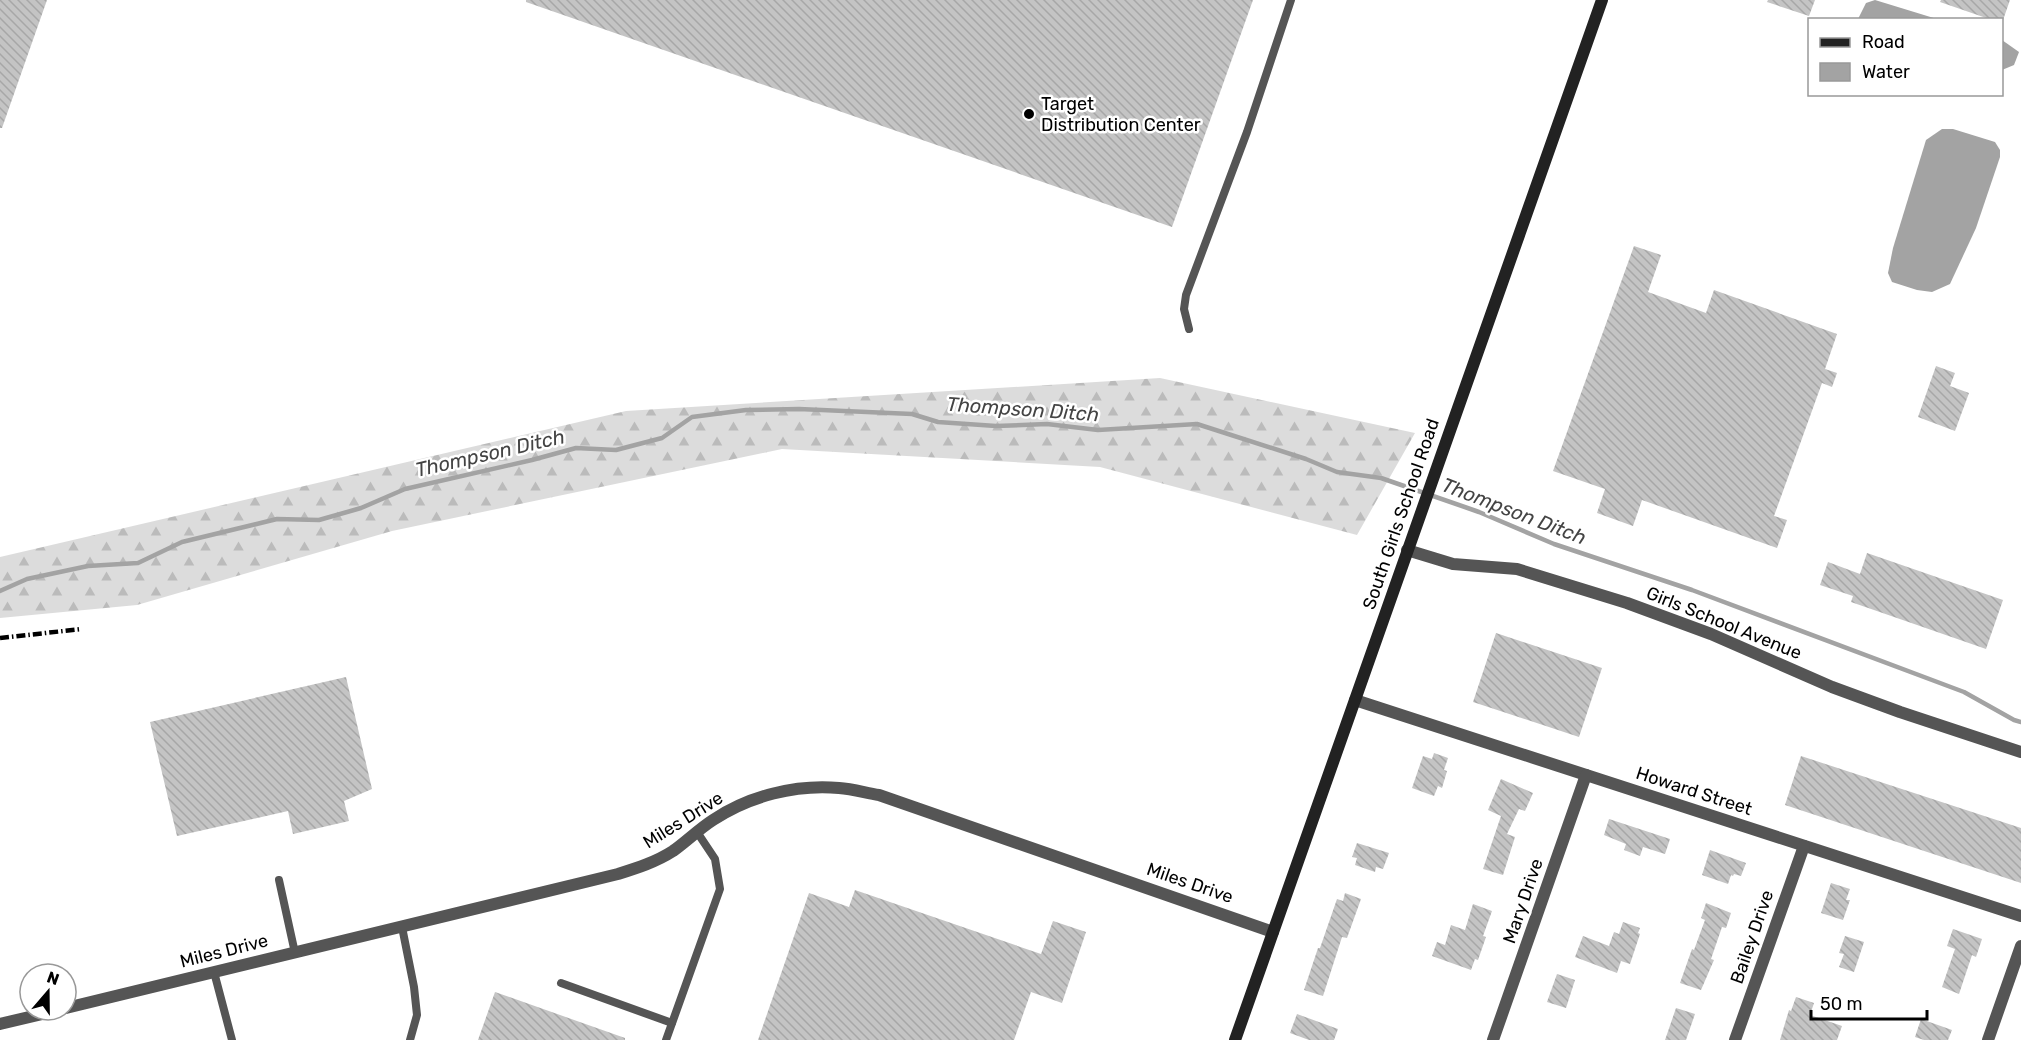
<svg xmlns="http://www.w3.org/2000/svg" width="2021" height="1040" viewBox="0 0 2021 1040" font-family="Rubik,sans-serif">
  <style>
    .forest { fill: url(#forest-firs) }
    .water { fill: #a3a3a3 }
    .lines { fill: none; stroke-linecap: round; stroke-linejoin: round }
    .stream { stroke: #a3a3a3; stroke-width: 4.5 }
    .building { fill: url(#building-back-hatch) }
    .lane { stroke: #555; stroke-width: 8 }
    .street { stroke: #555; stroke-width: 12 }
    .secondary { stroke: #222; stroke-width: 12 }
    .rail { stroke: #000; stroke-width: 4.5; stroke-dasharray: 9 3 1.5 3; stroke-linecap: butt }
    .poi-dot { fill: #000; stroke: #fff; stroke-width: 2 }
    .labels { text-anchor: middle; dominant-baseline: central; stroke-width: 5; stroke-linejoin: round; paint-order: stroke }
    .poi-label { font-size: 18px; fill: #000; stroke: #fff; text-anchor: start }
    .street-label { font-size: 18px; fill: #000; stroke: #fff }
    .water-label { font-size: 20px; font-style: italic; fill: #444; stroke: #fff }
  </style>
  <defs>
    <pattern id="forest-firs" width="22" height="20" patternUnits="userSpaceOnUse" patternTransform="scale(1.5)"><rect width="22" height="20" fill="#dcdcdc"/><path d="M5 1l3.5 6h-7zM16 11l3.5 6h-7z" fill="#bbb"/></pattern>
    <pattern id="building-back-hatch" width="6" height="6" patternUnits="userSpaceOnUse" patternTransform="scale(1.5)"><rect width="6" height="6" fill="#c4c4c4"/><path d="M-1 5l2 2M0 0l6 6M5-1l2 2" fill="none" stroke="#a7a7a7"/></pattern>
  </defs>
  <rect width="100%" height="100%" fill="#fff"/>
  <!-- forest -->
  <polygon class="forest" points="1160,378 1415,433 1357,535 1100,467 782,449 392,531 137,605 0,618 0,557 626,411"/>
  <!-- water -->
  <g class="water">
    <polygon points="1875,0 1937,19 1858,19 1866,3"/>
    <polygon points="2002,40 2019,52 2014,65 2002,70"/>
    <polygon points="1942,129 1953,129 1995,142 2000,150 2000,157 1976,228 1950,284 1932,292 1917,290 1892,282 1888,273 1893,248 1926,140"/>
  </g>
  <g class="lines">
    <!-- stream -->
    <polyline class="stream" points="0,591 27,579 88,566 138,563 182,542 277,519 319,520 361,508 405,489 532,460 576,448 616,450 662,438 692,417 746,410 799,409 912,414 938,422 996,426 1047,424 1098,430 1197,424 1306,459 1337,472 1381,478 1479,512 1554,544 1692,590 1964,692 2014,720 2021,722"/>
  </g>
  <!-- building -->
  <g class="building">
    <polygon points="0,0 47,0 2,128 0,128"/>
    <polygon points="526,0 1253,0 1172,227 526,2"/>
    <polygon points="1768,0 1815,0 1809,16 1767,2"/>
    <polygon points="1941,0 2010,0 2002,23 2001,20 1992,20 1940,2"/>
    <polygon points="1634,246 1661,255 1648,292 1706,313 1714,290 1837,334 1825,369 1837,373 1832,387 1822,383 1774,516 1787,520 1777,548 1642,500 1633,526 1597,513 1605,489 1553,471"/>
    <polygon points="1936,366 1955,373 1950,386 1969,393 1955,431 1918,417"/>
    <polygon points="1867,553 2003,600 1986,649 1851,602 1853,596 1820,585 1828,562 1860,574"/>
    <polygon points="1496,633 1602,668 1579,737 1473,702"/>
    <polygon points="346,677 372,789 344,801 349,821 293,834 288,811 177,836 150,722"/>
    <polygon points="1434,753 1448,758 1444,770 1447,771 1442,788 1438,786 1434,796 1412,788 1423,756 1432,759"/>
    <polygon points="1801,756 2021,828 2021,883 1785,805"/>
    <polygon points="1501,779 1533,793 1525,811 1519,809 1507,834 1515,837 1503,875 1483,869 1501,816 1488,810"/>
    <polygon points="1609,819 1670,839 1665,854 1643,847 1640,856 1624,850 1626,844 1604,835"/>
    <polygon points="1357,843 1389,853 1383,869 1376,867 1375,872 1355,865 1357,858 1352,857"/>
    <polygon points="1710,850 1746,863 1741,876 1734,874 1733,876 1731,875 1728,884 1702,875"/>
    <polygon points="1831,883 1850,889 1846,900 1850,900 1843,920 1821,913"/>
    <polygon points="855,890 1041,954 1053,921 1086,932 1062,1003 1031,992 1014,1040 758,1040 809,893 849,907"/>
    <polygon points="1345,893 1361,899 1347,938 1342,937 1323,996 1304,990 1318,948 1320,948 1337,899 1343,901"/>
    <polygon points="1706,903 1731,913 1726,928 1722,927 1711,959 1714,960 1701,990 1680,983 1692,949 1694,950 1705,920 1701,918"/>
    <polygon points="1473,904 1492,911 1483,936 1486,937 1478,960 1475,959 1471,970 1432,956 1437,942 1445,945 1451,925 1465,930"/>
    <polygon points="1623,922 1640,928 1638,933 1640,934 1630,964 1621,961 1617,973 1575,957 1583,936 1609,946 1614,932 1619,934"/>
    <polygon points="1953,929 1982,939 1976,957 1972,955 1959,994 1942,987 1955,949 1947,946"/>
    <polygon points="1845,936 1864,942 1854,972 1839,967 1844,954 1839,953"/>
    <polygon points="1557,974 1575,980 1566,1008 1547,1002"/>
    <polygon points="495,992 625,1038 625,1040 478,1040"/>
    <polygon points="1796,997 1814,1003 1810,1015 1842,1026 1837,1040 1780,1040 1789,1010 1791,1011"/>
    <polygon points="1676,1008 1695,1014 1686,1040 1665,1040"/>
    <polygon points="1297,1014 1338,1029 1334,1040 1309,1040 1290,1033"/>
    <polygon points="1921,1019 1952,1030 1948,1040 1924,1040 1915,1037"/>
  </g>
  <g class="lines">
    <!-- lane -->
    <g class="lane">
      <polyline points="1189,329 1184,309 1186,295 1247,132 1291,0"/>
      <polyline points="279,880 295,953"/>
      <polyline points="402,927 414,987 417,1015 410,1040"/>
      <polyline points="214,972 232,1040"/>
      <polyline points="561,983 672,1023"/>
      <polyline points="666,1040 720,889 715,859 697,832"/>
    </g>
    <!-- street -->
    <g class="street">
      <polyline points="1407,550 1453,564 1517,569 1627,603 1711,634 1832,687 1900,712 2021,752"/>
      <polyline points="1355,700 2021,916"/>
      <path d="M66,1008L618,874C637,868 656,862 673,851C687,841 699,829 713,820C749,796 796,784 839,788C853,789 866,793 879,795L1273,932"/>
      <polyline points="0,1024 59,1010"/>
      <polyline points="1493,1040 1586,775"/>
      <polyline points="1735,1040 1804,846"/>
      <polyline points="1988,1040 2021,946"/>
    </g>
    <!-- secondary -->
    <polyline class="secondary" points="1235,1040 1602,0"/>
    <!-- rail -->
    <polyline class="rail" points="0,638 82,629"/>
  </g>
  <!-- markers -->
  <circle class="poi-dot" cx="1029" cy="114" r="6"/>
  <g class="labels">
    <!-- poi labels -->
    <g class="poi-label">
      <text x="1041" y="104">Target<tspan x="1041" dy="21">Distribution Center</tspan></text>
    </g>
    <!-- street labels -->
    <g class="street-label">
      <text transform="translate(1401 514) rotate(-71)">South Girls School Road</text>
      <text transform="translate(1724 623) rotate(22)">Girls School Avenue</text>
      <text transform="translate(1694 791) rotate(18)">Howard Street</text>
      <text transform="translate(683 820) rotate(-32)">Miles Drive</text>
      <text transform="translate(1190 883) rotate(19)">Miles Drive</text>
      <text transform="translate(1523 901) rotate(-71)">Mary Drive</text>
      <text transform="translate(1752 937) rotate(-71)">Bailey Drive</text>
      <text transform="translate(224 951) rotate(-14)">Miles Drive</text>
    </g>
    <!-- water labels -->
    <g class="water-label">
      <text transform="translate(1023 409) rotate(4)">Thompson Ditch</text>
      <text transform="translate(490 453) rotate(-13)">Thompson Ditch</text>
      <text transform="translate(1514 511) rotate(21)">Thompson Ditch</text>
    </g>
  </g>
  <!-- legend -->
  <rect x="1808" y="18" width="195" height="78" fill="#ffffff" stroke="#999999" stroke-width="1.5"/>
  <rect x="1820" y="38" width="30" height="9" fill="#222222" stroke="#999999" stroke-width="1.5"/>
  <text x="1862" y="48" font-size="18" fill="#000000">Road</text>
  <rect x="1820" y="63" width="30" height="18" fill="#a3a3a3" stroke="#999999" stroke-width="1.5"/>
  <text x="1862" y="78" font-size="18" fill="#000000">Water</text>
  <!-- north arrow -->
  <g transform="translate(48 992) rotate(20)"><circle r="28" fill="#ffffff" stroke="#999999" stroke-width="1.5"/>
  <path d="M0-4.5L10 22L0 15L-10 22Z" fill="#000000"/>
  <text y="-9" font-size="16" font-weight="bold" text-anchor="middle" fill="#000000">N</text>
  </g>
  <!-- scale -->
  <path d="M1811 1010v9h116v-9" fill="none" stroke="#000000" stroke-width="3"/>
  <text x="1820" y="1010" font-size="18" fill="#000000" stroke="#ffffff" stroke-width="4.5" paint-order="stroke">50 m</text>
</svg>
